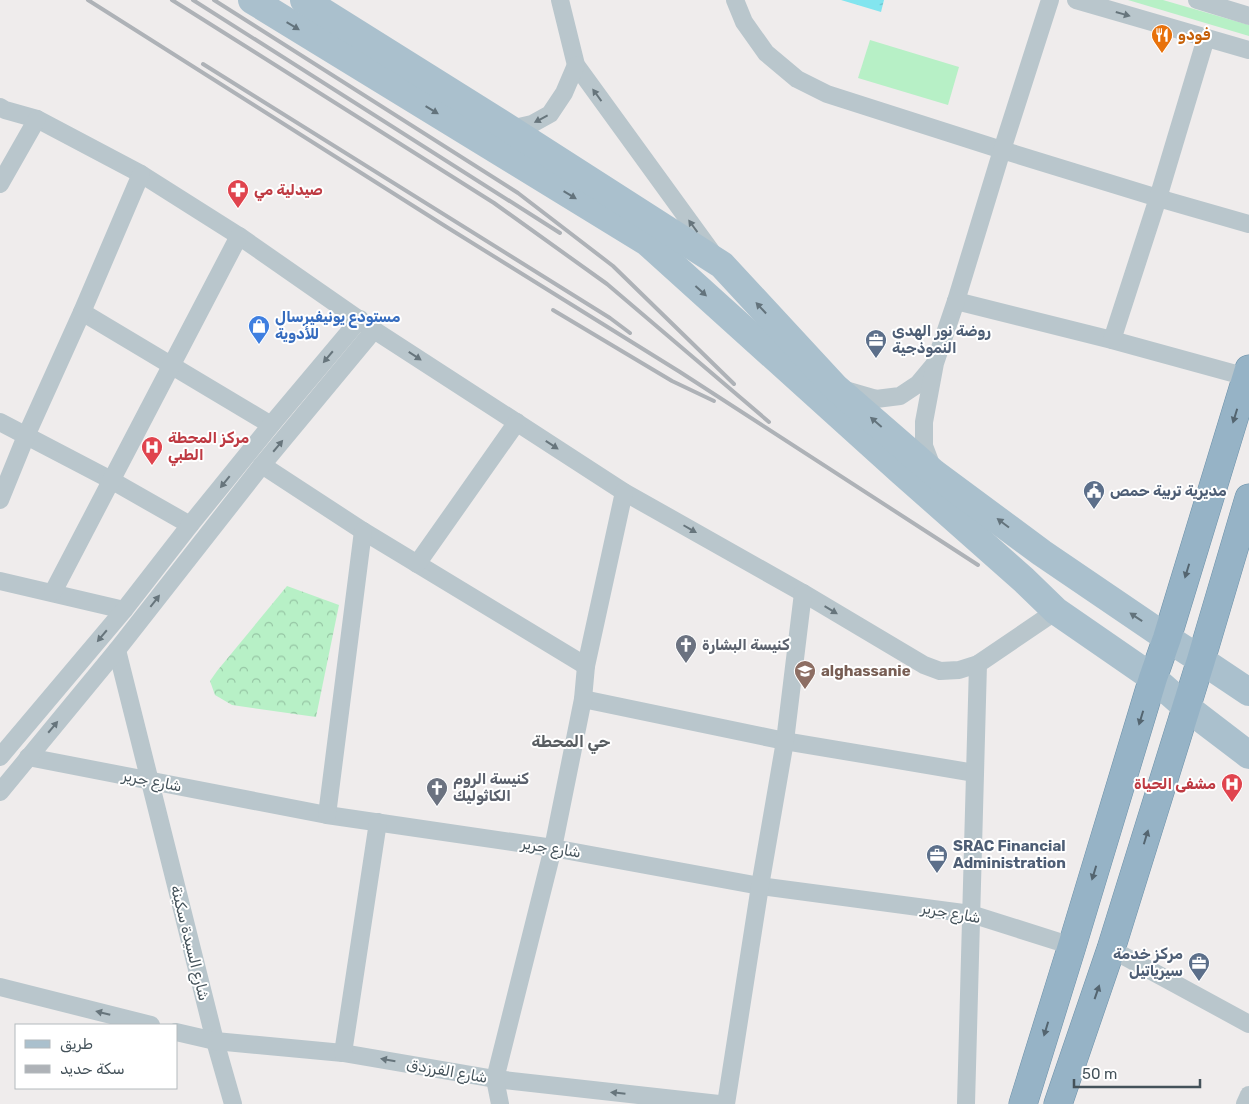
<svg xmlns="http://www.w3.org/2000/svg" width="1249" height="1104" viewBox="0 0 1249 1104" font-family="Rubik,Vazirmatn,sans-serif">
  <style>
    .forest { fill: url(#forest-crowns) }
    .garden { fill: #b7f0c6 }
    .water { fill: url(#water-ripples) }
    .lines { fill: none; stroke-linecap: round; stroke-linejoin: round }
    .trunk-casing { stroke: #6c91a9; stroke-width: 29 }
    .minor { stroke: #b9c6cc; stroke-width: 18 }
    .primary { stroke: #aac0cd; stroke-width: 28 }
    .trunk { stroke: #96b3c6; stroke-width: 28 }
    .rail { stroke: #aeb2b7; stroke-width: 4 }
    .oneway { fill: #67757c }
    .oneway2 { fill: #63737c }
    .oneway3 { fill: #546570 }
    .labels { text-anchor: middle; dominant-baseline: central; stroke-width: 4; stroke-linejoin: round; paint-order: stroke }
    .food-label { font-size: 15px; font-weight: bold; fill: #c56008; stroke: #fff; text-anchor: start }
    .health-label { font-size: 15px; font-weight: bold; fill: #be3a42; stroke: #fff; text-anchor: start }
    .shop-label { font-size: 15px; font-weight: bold; fill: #366cbe; stroke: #fff; text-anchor: start }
    .service-label { font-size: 15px; font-weight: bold; fill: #4e5e75; stroke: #fff; text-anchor: start }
    .worship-label { font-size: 15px; font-weight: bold; fill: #5b616d; stroke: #fff; text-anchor: start }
    .education-label { font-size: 15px; font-weight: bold; fill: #785e54; stroke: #fff; text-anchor: start }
    .street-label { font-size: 15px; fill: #44525a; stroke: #fff }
    .neighbourhood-label { font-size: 16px; font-weight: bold; fill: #585d61; stroke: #fff }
  </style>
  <defs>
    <pattern id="forest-crowns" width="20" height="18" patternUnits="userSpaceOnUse" patternTransform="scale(1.25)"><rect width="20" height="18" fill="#b7f0c6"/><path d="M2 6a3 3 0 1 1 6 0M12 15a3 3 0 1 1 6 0" fill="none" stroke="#96c5a4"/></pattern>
    <pattern id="water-ripples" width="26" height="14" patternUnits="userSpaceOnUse" patternTransform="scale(1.25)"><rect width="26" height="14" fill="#82e5ef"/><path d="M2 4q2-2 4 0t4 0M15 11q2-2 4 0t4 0" fill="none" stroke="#6cbcc5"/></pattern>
  </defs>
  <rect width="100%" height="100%" fill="#efecec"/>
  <!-- forest -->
  <polygon class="forest" points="287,586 339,605 316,717 232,705 215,695 210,681 217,671"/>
  <!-- garden -->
  <g class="garden">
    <polygon points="1128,0 1163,0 1249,25 1249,36"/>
    <polygon points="870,40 959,67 948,105 858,78"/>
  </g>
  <!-- water -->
  <polygon class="water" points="841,0 884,0 881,12"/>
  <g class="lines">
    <!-- trunk casing -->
    <g class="trunk-casing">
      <g id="trunk">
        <polyline points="1023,1104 1072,946 1153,678 1167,638 1249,369"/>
        <polyline points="1058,1104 1111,949 1201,660 1249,498"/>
      </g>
    </g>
    <!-- minor -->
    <g class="minor">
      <polyline points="560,0 576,65 711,251"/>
      <polyline points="735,0 744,22 766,53 797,79 827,94 1002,150 1158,198 1249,224"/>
      <polyline points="1076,0 1249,50"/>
      <polyline points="1197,0 1249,16"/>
      <polyline points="0,107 5,110 37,119 141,174 239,236 374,330 624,492 803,593 924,665 940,671 959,670 978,664 1056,611"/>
      <polyline points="510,129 532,124 550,114 564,93 576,65"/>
      <polyline points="0,184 37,119"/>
      <polyline points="956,301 1112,340 1247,377"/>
      <polyline points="82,312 271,425"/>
      <polyline points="1112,340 1158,198 1206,38"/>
      <polyline points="845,390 876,399 900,396 918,384 933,366"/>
      <polyline points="0,422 111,480 190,525"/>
      <polyline points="262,465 363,531 586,666"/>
      <polyline points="932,467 924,446 924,422 935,363 956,301 1002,150 1050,0"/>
      <polyline points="0,500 26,436 82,312 141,174"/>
      <polyline points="417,564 517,422"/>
      <polyline points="0,581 124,610"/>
      <path d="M53,592C114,473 178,355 239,236"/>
      <polyline points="117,650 215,1041 233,1104"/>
      <polyline points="583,699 785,741 975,773"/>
      <polyline points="0,757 124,610 190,525 271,425 360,319"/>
      <polyline points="28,757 327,815 553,848 760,886 971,914 1072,946"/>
      <polyline points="0,792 117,650 262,465 374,330"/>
      <polyline points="327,815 363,531"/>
      <polyline points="1111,949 1249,1024"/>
      <polyline points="0,987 151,1025"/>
      <polyline points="176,1032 215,1041 343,1053 495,1079 719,1104"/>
      <polyline points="343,1053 378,822"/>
      <polyline points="500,1104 495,1079 553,848 583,699 586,666 624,492"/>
      <polyline points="726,1104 760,886 785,741 803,593"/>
      <polyline points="966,1104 978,664"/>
      <polyline points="1245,1104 1249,1095"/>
    </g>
    <!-- primary -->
    <g class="primary">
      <polyline points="252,0 647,242 902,472 1024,580 1056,611 1153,678 1186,707 1249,755"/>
      <polyline points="304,0 510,129 722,265 835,387 934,473 1042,553 1167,638 1201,660 1249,692"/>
    </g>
    <!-- trunk -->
    <use href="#trunk" class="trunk"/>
    <!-- rail -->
    <g class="rail">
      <polyline points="88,0 445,226 680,372 978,565"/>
      <polyline points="172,0 494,203 607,284 769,422"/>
      <polyline points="193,0 560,233"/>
      <polyline points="214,0 518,193 613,266 734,384"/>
      <polyline points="203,64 610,318 630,333"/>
      <polyline points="553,310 672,381 714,401"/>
    </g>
  </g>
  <!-- one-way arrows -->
  <defs><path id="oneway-solid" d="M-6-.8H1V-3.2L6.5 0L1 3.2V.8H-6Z" transform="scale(1.25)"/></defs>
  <g class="oneway">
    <use href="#oneway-solid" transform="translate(1123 14) rotate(16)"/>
    <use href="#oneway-solid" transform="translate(597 95) rotate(-126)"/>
    <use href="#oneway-solid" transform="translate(541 119) rotate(152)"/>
    <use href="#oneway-solid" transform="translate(693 226) rotate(-126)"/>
    <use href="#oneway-solid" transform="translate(415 356) rotate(33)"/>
    <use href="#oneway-solid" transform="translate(328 357) rotate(130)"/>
    <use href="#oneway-solid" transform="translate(552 445) rotate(33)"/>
    <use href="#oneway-solid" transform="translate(278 446) rotate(-50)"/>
    <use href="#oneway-solid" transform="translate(225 482) rotate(129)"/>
    <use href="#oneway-solid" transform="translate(690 529) rotate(30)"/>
    <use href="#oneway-solid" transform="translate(155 601) rotate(-52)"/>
    <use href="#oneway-solid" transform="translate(831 610) rotate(31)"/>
    <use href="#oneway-solid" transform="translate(102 636) rotate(130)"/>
    <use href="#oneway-solid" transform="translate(53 727) rotate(-50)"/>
    <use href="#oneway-solid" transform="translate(103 1013) rotate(-166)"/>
    <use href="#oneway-solid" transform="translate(388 1060) rotate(-170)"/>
    <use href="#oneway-solid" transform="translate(618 1093) rotate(-174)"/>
  </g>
  <g class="oneway2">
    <use href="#oneway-solid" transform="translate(293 26) rotate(31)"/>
    <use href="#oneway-solid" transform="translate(432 110) rotate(31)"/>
    <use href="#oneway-solid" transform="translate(570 195) rotate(31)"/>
    <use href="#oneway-solid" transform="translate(701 291) rotate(42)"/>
    <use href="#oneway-solid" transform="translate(761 308) rotate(-133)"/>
    <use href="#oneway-solid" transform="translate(876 422) rotate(-139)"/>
    <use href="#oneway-solid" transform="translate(1003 523) rotate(-143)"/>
    <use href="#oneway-solid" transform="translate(1136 617) rotate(-146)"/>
  </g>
  <g class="oneway3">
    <use href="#oneway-solid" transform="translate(1235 416) rotate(107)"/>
    <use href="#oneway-solid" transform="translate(1187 571) rotate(107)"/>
    <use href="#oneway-solid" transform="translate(1141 718) rotate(107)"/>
    <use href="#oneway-solid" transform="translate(1146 837) rotate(-73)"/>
    <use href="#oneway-solid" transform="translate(1094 873) rotate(107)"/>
    <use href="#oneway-solid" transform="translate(1097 992) rotate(-71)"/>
    <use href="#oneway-solid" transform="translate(1046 1029) rotate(107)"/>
  </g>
  <!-- icons -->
  <defs>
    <g id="restaurant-pin" transform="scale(1.125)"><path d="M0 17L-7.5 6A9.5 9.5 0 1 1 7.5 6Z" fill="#e8710a" stroke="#fff"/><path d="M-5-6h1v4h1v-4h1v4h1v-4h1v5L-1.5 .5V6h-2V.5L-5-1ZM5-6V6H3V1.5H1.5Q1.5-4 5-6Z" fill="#fff"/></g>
    <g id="pharmacy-pin" transform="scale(1.125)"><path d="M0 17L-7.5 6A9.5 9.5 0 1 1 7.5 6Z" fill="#e0444e" stroke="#fff"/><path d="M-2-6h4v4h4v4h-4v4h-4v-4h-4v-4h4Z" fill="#fff"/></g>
    <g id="shop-pin" transform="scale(1.125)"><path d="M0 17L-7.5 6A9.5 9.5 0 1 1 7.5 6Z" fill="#3f7fe0" stroke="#fff"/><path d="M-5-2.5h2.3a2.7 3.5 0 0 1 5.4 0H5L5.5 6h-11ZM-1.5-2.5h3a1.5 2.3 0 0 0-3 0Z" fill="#fff"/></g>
    <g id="office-pin" transform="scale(1.125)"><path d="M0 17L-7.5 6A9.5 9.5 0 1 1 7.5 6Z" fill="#5c6f8a" stroke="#fff"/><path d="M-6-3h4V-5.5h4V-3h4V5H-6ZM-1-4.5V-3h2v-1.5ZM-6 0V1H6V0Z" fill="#fff"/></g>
    <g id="hospital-pin" transform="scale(1.125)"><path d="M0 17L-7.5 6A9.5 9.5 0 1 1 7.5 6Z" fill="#e0444e" stroke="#fff"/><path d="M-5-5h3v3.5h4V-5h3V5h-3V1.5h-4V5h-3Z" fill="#fff"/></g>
    <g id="civic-pin" transform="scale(1.125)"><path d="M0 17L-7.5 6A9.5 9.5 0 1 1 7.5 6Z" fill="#5c6f8a" stroke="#fff"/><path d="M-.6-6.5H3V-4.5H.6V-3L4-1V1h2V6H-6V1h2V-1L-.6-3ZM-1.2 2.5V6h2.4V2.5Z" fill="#fff"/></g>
    <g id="church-pin" transform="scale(1.125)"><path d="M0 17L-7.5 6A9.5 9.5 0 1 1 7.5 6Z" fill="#6b7280" stroke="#fff"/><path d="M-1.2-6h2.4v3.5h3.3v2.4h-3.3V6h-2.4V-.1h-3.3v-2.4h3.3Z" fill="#fff"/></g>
    <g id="school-pin" transform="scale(1.125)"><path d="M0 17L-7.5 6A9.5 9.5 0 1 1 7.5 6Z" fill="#8d6e63" stroke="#fff"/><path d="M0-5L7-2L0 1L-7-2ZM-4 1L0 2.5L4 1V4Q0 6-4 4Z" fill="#fff"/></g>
  </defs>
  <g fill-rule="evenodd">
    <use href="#restaurant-pin" x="1162" y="35"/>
    <use href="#pharmacy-pin" x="238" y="190"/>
    <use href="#shop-pin" x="259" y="326"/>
    <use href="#office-pin" x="876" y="340"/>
    <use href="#hospital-pin" x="152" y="447"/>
    <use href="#civic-pin" x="1094" y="491"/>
    <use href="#church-pin" x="686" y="645"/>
    <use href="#school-pin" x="805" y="671"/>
    <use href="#hospital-pin" x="1232" y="784"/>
    <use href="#church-pin" x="437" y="788"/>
    <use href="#office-pin" x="937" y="855"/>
    <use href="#office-pin" x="1199" y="963"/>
  </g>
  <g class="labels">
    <!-- food labels -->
    <g class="food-label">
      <text x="1178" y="35">فودو</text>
    </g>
    <!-- health labels -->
    <g class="health-label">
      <text x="254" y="190">صيدلية مي</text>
      <text x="168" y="438">مركز المحطة<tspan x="168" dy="17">الطبي</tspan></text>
      <text x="1216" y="784" text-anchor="end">مشفى الحياة</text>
    </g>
    <!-- shop labels -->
    <g class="shop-label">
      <text x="275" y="317">مستودع يونيفيرسال<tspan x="275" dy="17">للأدوية</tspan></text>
    </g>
    <!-- service labels -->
    <g class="service-label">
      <text x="892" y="331">روضة نور الهدى<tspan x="892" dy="17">النموذجية</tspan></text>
      <text x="1110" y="491">مديرية تربية حمص</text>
      <text x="953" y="846">SRAC Financial<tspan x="953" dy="17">Administration</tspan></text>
      <text x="1183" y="954" text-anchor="end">مركز خدمة<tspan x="1183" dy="17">سيرياتيل</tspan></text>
    </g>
    <!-- worship labels -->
    <g class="worship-label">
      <text x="702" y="645">كنيسة البشارة</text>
      <text x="453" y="779">كنيسة الروم<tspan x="453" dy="17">الكاثوليك</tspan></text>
    </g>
    <!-- education labels -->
    <g class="education-label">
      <text x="821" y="671">alghassanie</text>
    </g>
    <!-- street labels -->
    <g class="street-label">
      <text transform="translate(152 781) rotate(11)">شارع جرير</text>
      <text transform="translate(551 848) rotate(9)">شارع جرير</text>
      <text transform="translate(951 913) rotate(10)">شارع جرير</text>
      <text transform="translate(190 943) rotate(76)">شارع السيدة سكينة</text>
      <text transform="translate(447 1071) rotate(10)">شارع الفرزدق</text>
    </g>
    <!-- neighbourhood labels -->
    <g class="neighbourhood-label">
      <text x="571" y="741">حي المحطة</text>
    </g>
  </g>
  <!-- legend -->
  <rect x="15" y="1024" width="162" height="65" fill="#ffffff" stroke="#b4babd"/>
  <rect x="25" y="1040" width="25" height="8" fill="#aac0cd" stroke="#b4babd"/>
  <text x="60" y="1049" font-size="15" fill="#44525a">طريق</text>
  <rect x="25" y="1065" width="25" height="8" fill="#aeb2b7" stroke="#b4babd"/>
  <text x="60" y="1074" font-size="15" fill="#44525a">سكة حديد</text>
  <!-- scale -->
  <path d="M1074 1079v8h126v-8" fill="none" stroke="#44525a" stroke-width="2.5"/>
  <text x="1082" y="1079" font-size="15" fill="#44525a" stroke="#ffffff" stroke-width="4" paint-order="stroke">50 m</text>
</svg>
